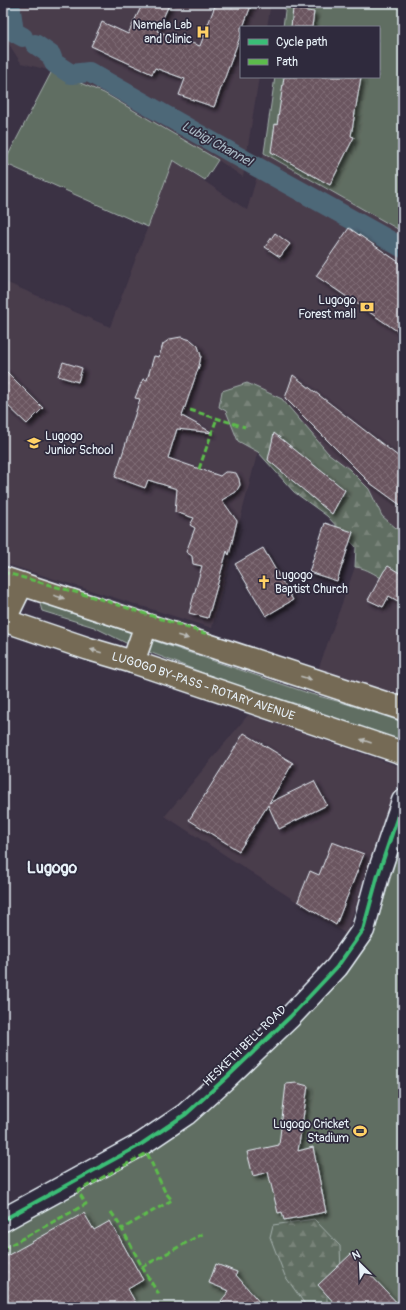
<svg xmlns="http://www.w3.org/2000/svg" width="406" height="1310" viewBox="0 0 406 1310" font-family="Pangolin,sans-serif">
  <style>
    .built { fill: #493c4c }
    .grass { fill: #616e62; stroke: #a4b0ad }
    .forest { fill: url(#forest-firs); stroke: #a4b0ad }
    .lines { fill: none; stroke-linecap: round; stroke-linejoin: round }
    .canal { stroke: #4e6778; stroke-width: 20 }
    .building { fill: url(#building-cross-hatch); stroke: #e8f1f8; filter: url(#shadow) }
    .minor-casing { stroke: #e8f1f8; stroke-width: 25 }
    .major-casing { stroke: #e8f1f8; stroke-width: 25 }
    .minor { stroke: #2f2a3d; stroke-width: 22 }
    .major { stroke: #756a55; stroke-width: 22 }
    .quiet { stroke: #5cbc4b; stroke-width: 3; stroke-dasharray: 6 3; stroke-linecap: butt }
    .cycleway-casing { stroke: #2f2a3d; stroke-width: 6 }
    .cycleway { stroke: #3abd76; stroke-width: 4 }
    .oneway { fill: #babbb7 }
    .labels { text-anchor: middle; dominant-baseline: central; stroke-width: 3.5; stroke-linejoin: round; paint-order: stroke }
    .poi-label { font-size: 12px; fill: #e8f1f8; stroke: #2f2a3d; text-anchor: end }
    .street-label { font-size: 12px; fill: #e8f1f8; stroke: #2f2a3d }
    .water-label { font-size: 13px; font-style: italic; fill: #aabac5; stroke: #2f2a3d }
    .district-label { font-size: 16px; font-weight: bold; fill: #e8f1f8; stroke: #2f2a3d }
  </style>
  <defs>
    <pattern id="forest-firs" width="22" height="20" patternUnits="userSpaceOnUse"><rect width="22" height="20" fill="#616e62"/><path d="M5 1l3.5 6h-7zM16 11l3.5 6h-7z" fill="#788379"/></pattern>
    <pattern id="building-cross-hatch" width="8" height="8" patternUnits="userSpaceOnUse"><rect width="8" height="8" fill="#6b545e"/><path d="M0 0l8 8M0 8l8-8" fill="none" stroke="#806d76"/></pattern>
    <filter id="shadow"><feDropShadow dx="3.5" dy="3.5" stdDeviation="2" flood-color="#0009"/></filter>
  </defs>
  <rect width="100%" height="100%" fill="#3b3244"/>
  <filter id="ink" filterUnits="userSpaceOnUse"><feTurbulence type="fractalNoise" baseFrequency=".025" numOctaves="2"/><feDisplacementMap in="SourceGraphic" scale="8" xChannelSelector="R" yChannelSelector="G"/><feConvolveMatrix kernelMatrix="1 2 1 2 8 2 1 2 1" color-interpolation-filters="sRGB"/></filter>
  <g filter="url(#ink)">
    <!-- built -->
    <g class="built">
      <polygon points="3,3 271,3 267,27 241,27 241,77 259,77 243,177 218,160 104,93 52,71 21,63 3,35"/>
      <polygon points="264,153 403,232 403,698 323,670 318,670 355,567 363,535 266,420 212,628 3,563 3,281 110,327 173,160 247,210"/>
      <polygon points="248,715 298,731 403,768 346,934 165,816"/>
    </g>
    <!-- grass -->
    <g class="grass">
      <polygon points="286,3 403,3 403,232 264,153 275,77 379,77 379,27 283,27"/>
      <polygon points="52,71 104,93 218,160 205,180 173,160 148,227 4,163"/>
      <polygon points="43,603 311,694 344,703 403,722 403,743 335,720 297,704 234,685 126,643 94,627 42,611 40,604"/>
      <polygon points="403,836 403,1307 3,1307 3,1232 159,1141 219,1100 345,970 375,929"/>
    </g>
    <!-- forest -->
    <g class="forest">
      <path d="M247,383L282,399L328,453L349,469L369,489L382,516L403,534V594C390,585 371,568 355,567L356,547L327,516L294,492L258,452L238,441L226,411L219,407L222,391Z"/>
      <polygon points="314,1219 340,1246 341,1272 327,1288 327,1306 307,1307 285,1276 270,1237 273,1225"/>
    </g>
    <g class="lines">
      <!-- canal -->
      <g class="canal">
        <polyline points="10,3 14,32 23,37"/>
        <polyline points="35,44 51,55 54,63 71,74 89,72 239,157 403,248"/>
      </g>
    </g>
    <!-- building -->
    <g class="building">
      <polygon points="143,3 170,3 157,31 200,46 216,3 252,3 243,27 241,27 241,34 214,107 179,95 185,79 155,68 152,74 91,46 102,22 128,34"/>
      <polygon points="293,9 314,12 312,27 291,27"/>
      <polygon points="284,77 361,77 351,136 354,137 330,185 271,152 275,124 277,125"/>
      <polygon points="349,228 403,265 403,335 316,276"/>
      <polygon points="275,233 290,244 280,257 265,247"/>
      <polygon points="181,337 191,340 198,346 201,356 199,366 182,416 213,433 177,429 168,458 220,476 225,472 229,472 236,473 239,479 240,485 236,492 222,500 237,521 229,555 227,551 208,618 189,613 202,566 193,564 192,556 186,552 195,528 190,525 194,518 175,512 177,489 148,480 145,488 115,477 140,399 135,398 143,379 147,380 154,356 159,357 163,344 170,339"/>
      <polygon points="63,362 82,368 78,382 58,376"/>
      <polygon points="3,368 43,408 27,424 3,401"/>
      <polygon points="293,375 403,460 403,507 370,483 285,398"/>
      <polygon points="274,433 345,490 332,514 268,460"/>
      <polygon points="325,523 353,532 337,581 309,572"/>
      <polygon points="263,548 293,600 266,616 235,564"/>
      <polygon points="388,566 403,575 403,604 389,596 383,607 368,600 384,571"/>
      <polygon points="244,733 293,763 269,803 314,781 327,805 279,829 268,805 239,851 189,820"/>
      <polygon points="332,842 364,854 336,925 298,901 310,871 319,875"/>
      <polygon points="297,1083 308,1086 298,1151 313,1147 326,1212 284,1220 282,1212 278,1213 268,1172 253,1176 247,1152 279,1145 286,1084"/>
      <polygon points="84,1213 94,1230 110,1221 143,1280 128,1289 138,1307 3,1307 3,1258"/>
      <polygon points="351,1254 401,1307 338,1307 318,1285"/>
      <polygon points="216,1264 237,1272 236,1275 261,1304 255,1301 248,1307 229,1307 221,1301 229,1291 209,1283"/>
    </g>
    <g class="lines">
      <!-- minor casing -->
      <g class="minor-casing">
        <polyline id="minor" points="3,1220 140,1145 186,1114 226,1078 290,1017 337,967 363,930 378,875 403,801"/>
      </g>
      <!-- major casing -->
      <g class="major-casing">
        <g id="major">
          <polyline points="3,578 403,709"/>
          <path id="s1" d="M3,620L89,649L133,662L403,753"/>
          <polyline points="3,623 22,584"/>
          <polyline points="133,662 146,625"/>
        </g>
      </g>
      <!-- minor -->
      <use href="#minor" class="minor"/>
      <!-- major -->
      <use href="#major" class="major"/>
      <!-- quiet -->
      <g class="quiet">
        <polyline points="190,410 245,427"/>
        <polyline points="199,469 217,418"/>
        <polyline points="3,572 100,599 210,635"/>
        <path d="M111,1212C129,1237 140,1268 159,1294"/>
        <polyline points="3,1249 86,1204 78,1191 147,1153 165,1192 172,1200 122,1229"/>
        <polyline points="142,1267 204,1233"/>
      </g>
      <!-- cycleway casing -->
      <g class="cycleway-casing">
        <polyline id="cycleway" points="3,1220 140,1145 186,1114 226,1078 290,1017 337,967 363,930 378,875 403,801"/>
      </g>
      <!-- cycleway -->
      <use href="#cycleway" class="cycleway"/>
    </g>
    <!-- one-way arrows -->
    <defs><path id="oneway-solid" d="M-6-.8H1V-3.2L6.5 0L1 3.2V.8H-6Z"/></defs>
    <g class="oneway">
      <use href="#oneway-solid" transform="translate(59 597) rotate(18)"/>
      <use href="#oneway-solid" transform="translate(183 637) rotate(18)"/>
      <use href="#oneway-solid" transform="translate(96 651) rotate(-164)"/>
      <use href="#oneway-solid" transform="translate(306 678) rotate(18)"/>
      <use href="#oneway-solid" transform="translate(366 741) rotate(-161)"/>
    </g>
  </g>
  <!-- icons -->
  <defs>
    <g id="hospital-bare" transform="scale(1.08)"><path d="M-5-5h3v3.5h4V-5h3V5h-3V1.5h-4V5h-3Z" fill="#ffd166" stroke="#2f2a3d" stroke-width="2.5" paint-order="stroke"/></g>
    <g id="bank-bare" transform="scale(1.08)"><path d="M-6-4H6V4H-6ZM0-2.3a2.3 2.3 0 1 0 0 4.6a2.3 2.3 0 1 0 0-4.6Z" fill="#ffd166" stroke="#2f2a3d" stroke-width="2.5" paint-order="stroke"/></g>
    <g id="school-bare" transform="scale(1.08)"><path d="M0-5L7-2L0 1L-7-2ZM-4 1L0 2.5L4 1V4Q0 6-4 4Z" fill="#ffd166" stroke="#2f2a3d" stroke-width="2.5" paint-order="stroke"/></g>
    <g id="church-bare" transform="scale(1.08)"><path d="M-1.2-6h2.4v3.5h3.3v2.4h-3.3V6h-2.4V-.1h-3.3v-2.4h3.3Z" fill="#ffd166" stroke="#2f2a3d" stroke-width="2.5" paint-order="stroke"/></g>
    <g id="stadium-bare" transform="scale(1.08)"><path d="M0-5a6.5 5 0 1 0 0 10a6.5 5 0 1 0 0-10ZM-3.5-1.8h7v3.6h-7Z" fill="#ffd166" stroke="#2f2a3d" stroke-width="2.5" paint-order="stroke"/></g>
  </defs>
  <g fill-rule="evenodd">
    <use href="#hospital-bare" x="203" y="32"/>
    <use href="#bank-bare" x="367" y="307"/>
    <use href="#school-bare" x="34" y="443"/>
    <use href="#church-bare" x="264" y="582"/>
    <use href="#stadium-bare" x="360" y="1131"/>
  </g>
  <g class="labels">
    <!-- poi labels -->
    <g class="poi-label">
      <text x="192" y="25">Namela Lab<tspan x="192" dy="14">and Clinic</tspan></text>
      <text x="356" y="300">Lugogo<tspan x="356" dy="14">Forest mall</tspan></text>
      <text x="45" y="436" text-anchor="start">Lugogo<tspan x="45" dy="14">Junior School</tspan></text>
      <text x="275" y="575" text-anchor="start">Lugogo<tspan x="275" dy="14">Baptist Church</tspan></text>
      <text x="349" y="1124">Lugogo Cricket<tspan x="349" dy="14">Stadium</tspan></text>
    </g>
    <!-- street labels -->
    <g class="street-label">
      <text stroke="none"><textPath href="#s1" startOffset="211">LUGOGO BY-PASS - ROTARY AVENUE</textPath></text>
      <text transform="translate(245 1046) rotate(-44)">HESKETH BELL ROAD</text>
    </g>
    <!-- water labels -->
    <g class="water-label">
      <text transform="translate(217 144) rotate(29)">Lubigi Channel</text>
    </g>
    <!-- district labels -->
    <g class="district-label">
      <text x="52" y="868">Lugogo</text>
    </g>
  </g>
  <!-- margin -->
  <rect width="406" height="1310" fill="none" stroke="#2f2a3d" stroke-width="16"/>
  <rect x="8" y="8" width="390" height="1294" fill="none" stroke="#e8f1f8" stroke-width="1.5" filter="url(#ink)"/>
  <!-- legend -->
  <rect x="240" y="26" width="140" height="52" fill="#2f2a3d" stroke="#797a88"/>
  <rect x="248" y="39" width="20" height="6" fill="#3abd76" stroke="#797a88"/>
  <text x="276" y="46" font-size="12" fill="#e8f1f8">Cycle path</text>
  <rect x="248" y="59" width="20" height="6" fill="#5cbc4b" stroke="#797a88"/>
  <text x="276" y="66" font-size="12" fill="#e8f1f8">Path</text>
  <!-- north arrow -->
  <g transform="translate(360 1264) rotate(336)" stroke="#2f2a3d" stroke-width="3" paint-order="stroke">
  <path d="M0-3L7 15L0 10L-7 15Z" fill="#e8f1f8"/>
  <text y="-6" font-size="11" font-weight="bold" text-anchor="middle" fill="#e8f1f8">N</text>
  </g>
</svg>
